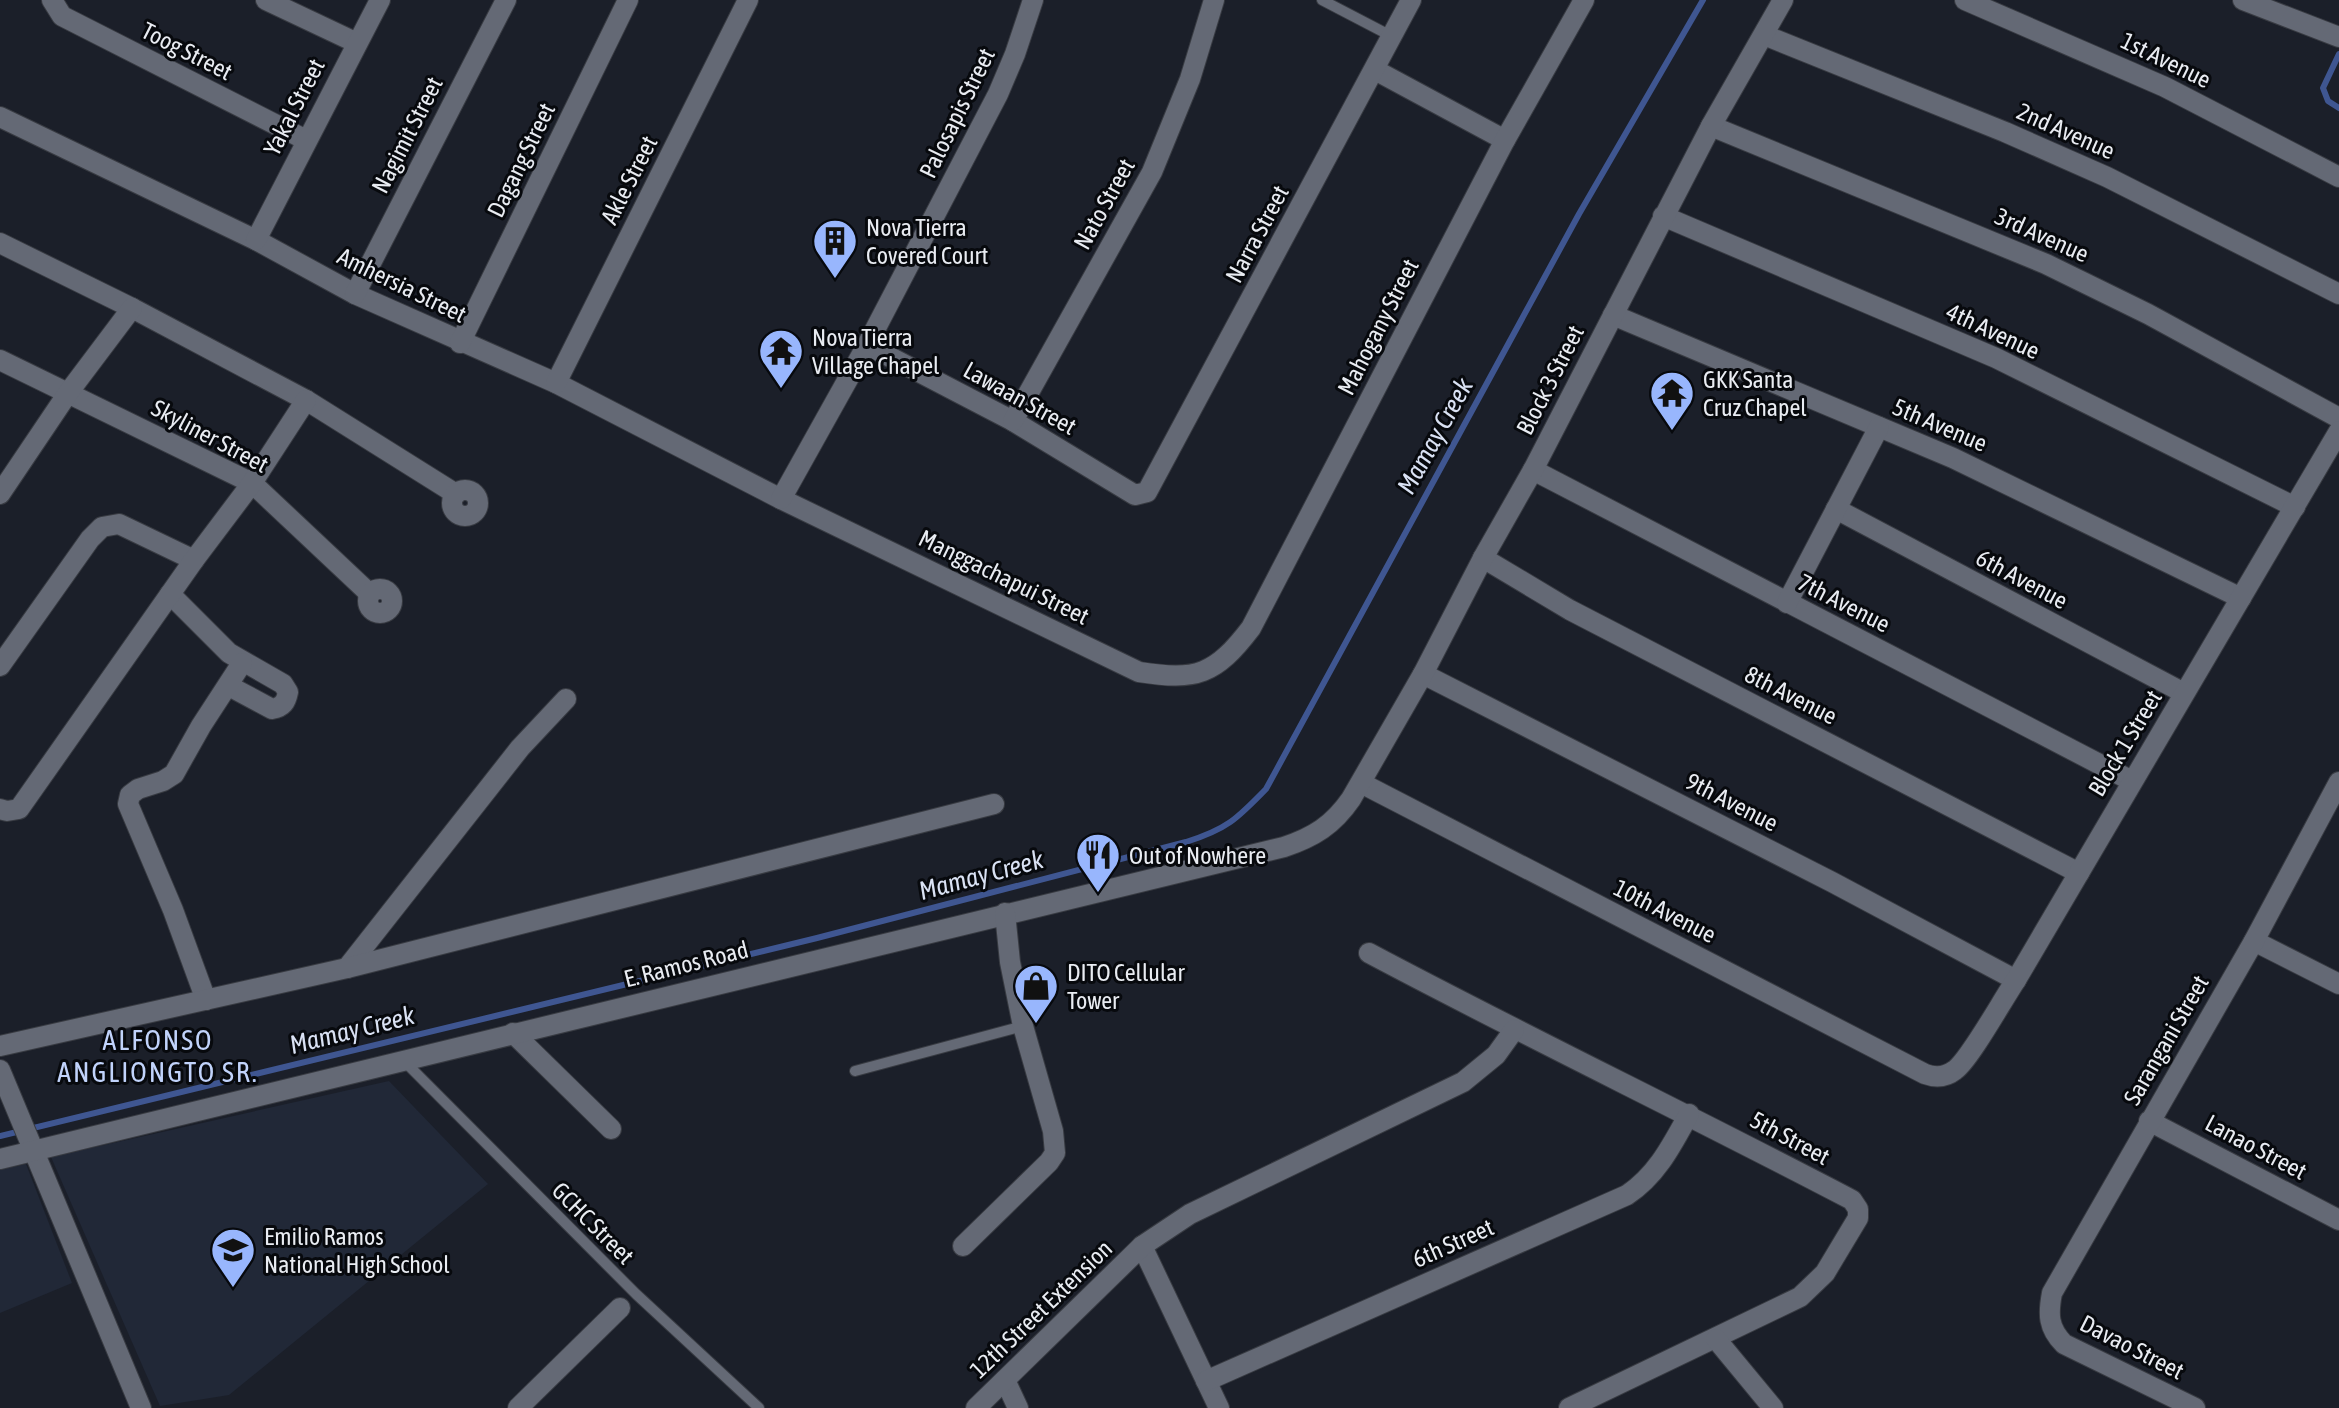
<svg xmlns="http://www.w3.org/2000/svg" width="2339" height="1408" viewBox="0 0 2339 1408" font-family="'Asap Condensed',sans-serif">
  <style>
    .built { fill: #212837 }
    .lines { fill: none; stroke-linecap: round; stroke-linejoin: round }
    .stream { stroke: #3f5691; stroke-width: 6 }
    .service-casing { stroke: #383b42; stroke-width: 12 }
    .minor-casing { stroke: #383b42; stroke-width: 22 }
    .service { stroke: #646975; stroke-width: 10 }
    .minor { stroke: #646975; stroke-width: 20 }
    .labels { text-anchor: middle; dominant-baseline: central; stroke-width: 6; stroke-linejoin: round; paint-order: stroke }
    .street-label { font-size: 24px; fill: #e9ecf2; stroke: #07090d }
    .poi-label { font-size: 24px; fill: #e9ecf2; stroke: #07090d; text-anchor: start }
    .water-label { font-size: 26px; font-style: italic; fill: #dae2f4; stroke: #07090d }
    .quarter-label { font-size: 28px; letter-spacing: 2px; fill: #c1d3fb; stroke: #07090d }
  </style>
  <rect width="100%" height="100%" fill="#1b1f29"/>
  <!-- built -->
  <g class="built">
    <polygon points="389,1081 488,1184 229,1395 160,1406 51,1157"/>
    <polygon points="26,1164 72,1283 0,1313 0,1170"/>
  </g>
  <g class="lines">
    <!-- stream -->
    <g class="stream">
      <polyline points="2339,54 2323,88 2328,101 2339,108"/>
      <path d="M0,1136L817,938L1186,842C1227,829 1237,819 1266,789L1579,214L1703,0"/>
    </g>
    <!-- service casing -->
    <g class="service-casing">
      <g id="service">
        <polyline points="1322,0 1393,37"/>
        <polyline points="404,1061 636,1294 759,1408"/>
        <polyline points="855,1071 1023,1026"/>
      </g>
    </g>
    <!-- minor casing -->
    <g class="minor-casing">
      <g id="minor">
        <polyline points="52,0 62,16 306,140"/>
        <polyline points="266,0 357,43"/>
        <polyline points="1965,0 2165,87 2339,177"/>
        <polyline points="2243,0 2339,37"/>
        <polyline points="1764,35 2005,132 2107,177 2339,294"/>
        <polyline points="1375,70 1505,140"/>
        <path d="M0,117L256,240L355,294L556,383L781,499L1139,672C1197,681 1215,675 1251,628L1505,140L1584,0"/>
        <polyline points="1711,126 2046,264 2148,314 2339,418"/>
        <polyline points="1663,216 1996,358 2295,507"/>
        <polyline points="256,240 380,0"/>
        <polyline points="0,243 132,308 306,400 456,494"/>
        <polyline points="355,294 506,0"/>
        <polyline points="1613,315 1953,458 2241,598"/>
        <polyline points="460,343 628,0"/>
        <polyline points="867,345 1013,421 1135,495 1147,492 1411,0"/>
        <polyline points="0,360 252,483 370,594"/>
        <polyline points="556,383 748,0"/>
        <polyline points="1013,421 1152,172 1190,79 1214,0"/>
        <polyline points="1533,470 2132,781"/>
        <circle cx="465" cy="503" r="13"/>
        <polyline points="0,494 68,393 132,308"/>
        <polyline points="781,499 867,345 998,94 1015,54 1033,0"/>
        <polyline points="1836,509 2184,693"/>
        <polyline points="1483,558 1570,610 2079,873"/>
        <circle cx="380" cy="601" r="12"/>
        <path d="M170,594L229,653L283,684L288,692C286,702 283,707 272,709L229,686"/>
        <polyline points="1787,603 1879,427"/>
        <polyline points="0,666 90,539 102,527 119,524 194,560"/>
        <polyline points="1423,674 1832,882 2016,980"/>
        <path d="M1361,783L1925,1074C1936,1078 1946,1077 1955,1070C1970,1059 2003,999 2016,980L2339,431"/>
        <polyline points="0,809 7,811 19,809 194,560 252,483 306,400"/>
        <polyline points="2254,941 2339,984"/>
        <path d="M1369,953C1529,1038 1692,1116 1852,1200L1858,1209V1218L1825,1273L1800,1297L1569,1408"/>
        <polyline points="347,968 520,748 566,699"/>
        <polyline points="206,1000 173,910 128,804 130,795 138,789 163,781 174,774 201,726 242,663"/>
        <polyline points="513,1033 611,1129"/>
        <polyline points="0,1046 347,968 994,804"/>
        <polyline points="0,1070 141,1408"/>
        <polyline points="2149,1121 2339,1220"/>
        <path d="M0,1159L1284,847C1314,837 1333,825 1351,799L1423,674L1483,558L1533,470L1711,126L1783,0"/>
        <polyline points="963,1246 1049,1162 1055,1153 1053,1131 1023,1026 1010,962 1005,913"/>
        <polyline points="1142,1246 1219,1408"/>
        <polyline points="1716,1339 1773,1408"/>
        <polyline points="1005,1380 1018,1408"/>
        <path d="M1206,1381L1627,1195C1657,1175 1672,1145 1689,1114"/>
        <polyline points="518,1408 620,1308"/>
        <polyline points="976,1408 1142,1246 1190,1214 1463,1082 1496,1055 1514,1030"/>
        <path d="M2195,1408L2064,1344C2048,1328 2048,1314 2052,1293L2254,941L2339,782"/>
      </g>
    </g>
    <!-- service -->
    <use href="#service" class="service"/>
    <!-- minor -->
    <use href="#minor" class="minor"/>
  </g>
  <!-- icons -->
  <defs>
    <g id="building-pin" transform="scale(2.3)"><path d="M0 17L-7.5 6A9.5 9.5 0 1 1 7.5 6Z" fill="#98b6fd" stroke="#07090d"/><path d="M-4-6H4V6H1V3H-1V6H-4ZM-2.5-4.3h1.7v1.8h-1.7ZM.8-4.3h1.7v1.8H.8ZM-2.5-1h1.7V.8h-1.7ZM.8-1h1.7V.8H.8Z" fill="#111"/></g>
    <g id="temple-pin" transform="scale(2.3)"><path d="M0 17L-7.5 6A9.5 9.5 0 1 1 7.5 6Z" fill="#98b6fd" stroke="#07090d"/><path d="M0-6L5-2H3V0L6.5 2.5H4V6H1.5V3h-3V6H-4V2.5H-6.5L-3 0V-2H-5Z" fill="#111"/></g>
    <g id="restaurant-pin" transform="scale(2.3)"><path d="M0 17L-7.5 6A9.5 9.5 0 1 1 7.5 6Z" fill="#98b6fd" stroke="#07090d"/><path d="M-5-6h1v4h1v-4h1v4h1v-4h1v5L-1.5 .5V6h-2V.5L-5-1ZM5-6V6H3V1.5H1.5Q1.5-4 5-6Z" fill="#111"/></g>
    <g id="shop-pin" transform="scale(2.3)"><path d="M0 17L-7.5 6A9.5 9.5 0 1 1 7.5 6Z" fill="#98b6fd" stroke="#07090d"/><path d="M-5-2.5h2.3a2.7 3.5 0 0 1 5.4 0H5L5.5 6h-11ZM-1.5-2.5h3a1.5 2.3 0 0 0-3 0Z" fill="#111"/></g>
    <g id="school-pin" transform="scale(2.3)"><path d="M0 17L-7.5 6A9.5 9.5 0 1 1 7.5 6Z" fill="#98b6fd" stroke="#07090d"/><path d="M0-5L7-2L0 1L-7-2ZM-4 1L0 2.5L4 1V4Q0 6-4 4Z" fill="#111"/></g>
  </defs>
  <g fill-rule="evenodd">
    <use href="#building-pin" x="835" y="241"/>
    <use href="#temple-pin" x="781" y="351"/>
    <use href="#temple-pin" x="1672" y="393"/>
    <use href="#restaurant-pin" x="1098" y="855"/>
    <use href="#shop-pin" x="1036" y="986"/>
    <use href="#school-pin" x="233" y="1250"/>
  </g>
  <g class="labels">
    <!-- street labels -->
    <g class="street-label">
      <text transform="translate(187 51) rotate(27)">Toog Street</text>
      <text transform="translate(2166 60) rotate(26)">1st Avenue</text>
      <text transform="translate(294 107) rotate(-63)">Yakal Street</text>
      <text transform="translate(957 113) rotate(-64)">Palosapis Street</text>
      <text transform="translate(2066 131) rotate(24)">2nd Avenue</text>
      <text transform="translate(407 135) rotate(-63)">Nagimit Street</text>
      <text transform="translate(521 160) rotate(-64)">Dagang Street</text>
      <text transform="translate(629 180) rotate(-63)">Akle Street</text>
      <text transform="translate(1104 204) rotate(-61)">Nato Street</text>
      <text transform="translate(1257 234) rotate(-62)">Narra Street</text>
      <text transform="translate(2042 235) rotate(24)">3rd Avenue</text>
      <text transform="translate(402 285) rotate(26)">Amhersia Street</text>
      <text transform="translate(1378 327) rotate(-63)">Mahogany Street</text>
      <text transform="translate(1993 331) rotate(25)">4th Avenue</text>
      <text transform="translate(1550 380) rotate(-63)">Block 3 Street</text>
      <text transform="translate(1020 398) rotate(29)">Lawaan Street</text>
      <text transform="translate(1940 425) rotate(23)">5th Avenue</text>
      <text transform="translate(210 436) rotate(28)">Skyliner Street</text>
      <text transform="translate(1004 577) rotate(26)">Manggachapui Street</text>
      <text transform="translate(2022 579) rotate(28)">6th Avenue</text>
      <text transform="translate(1844 603) rotate(27)">7th Avenue</text>
      <text transform="translate(1791 695) rotate(27)">8th Avenue</text>
      <text transform="translate(2125 743) rotate(-59)">Block 1 Street</text>
      <text transform="translate(1732 802) rotate(27)">9th Avenue</text>
      <text transform="translate(1665 911) rotate(27)">10th Avenue</text>
      <text transform="translate(686 964) rotate(-14)">E. Ramos Road</text>
      <text transform="translate(2166 1040) rotate(-60)">Sarangani Street</text>
      <text transform="translate(1790 1138) rotate(28)">5th Street</text>
      <text transform="translate(2256 1147) rotate(28)">Lanao Street</text>
      <text transform="translate(593 1223) rotate(45)">GCHC Street</text>
      <text transform="translate(1453 1243) rotate(-24)">6th Street</text>
      <text transform="translate(1041 1309) rotate(-44)">12th Street Extension</text>
      <text transform="translate(2132 1347) rotate(27)">Davao Street</text>
    </g>
    <!-- poi labels -->
    <g class="poi-label">
      <text x="866" y="227">Nova Tierra<tspan x="866" dy="28">Covered Court</tspan></text>
      <text x="812" y="337">Nova Tierra<tspan x="812" dy="28">Village Chapel</tspan></text>
      <text x="1703" y="379">GKK Santa<tspan x="1703" dy="28">Cruz Chapel</tspan></text>
      <text x="1129" y="855">Out of Nowhere</text>
      <text x="1067" y="972">DITO Cellular<tspan x="1067" dy="28">Tower</tspan></text>
      <text x="264" y="1236">Emilio Ramos<tspan x="264" dy="28">National High School</tspan></text>
    </g>
    <!-- water labels -->
    <g class="water-label">
      <text transform="translate(1435 436) rotate(-61)">Mamay Creek</text>
      <text transform="translate(981 875) rotate(-15)">Mamay Creek</text>
      <text transform="translate(352 1030) rotate(-14)">Mamay Creek</text>
    </g>
    <!-- quarter labels -->
    <g class="quarter-label">
      <text x="158" y="1040">ALFONSO<tspan x="158" dy="32">ANGLIONGTO SR.</tspan></text>
    </g>
  </g>
</svg>
